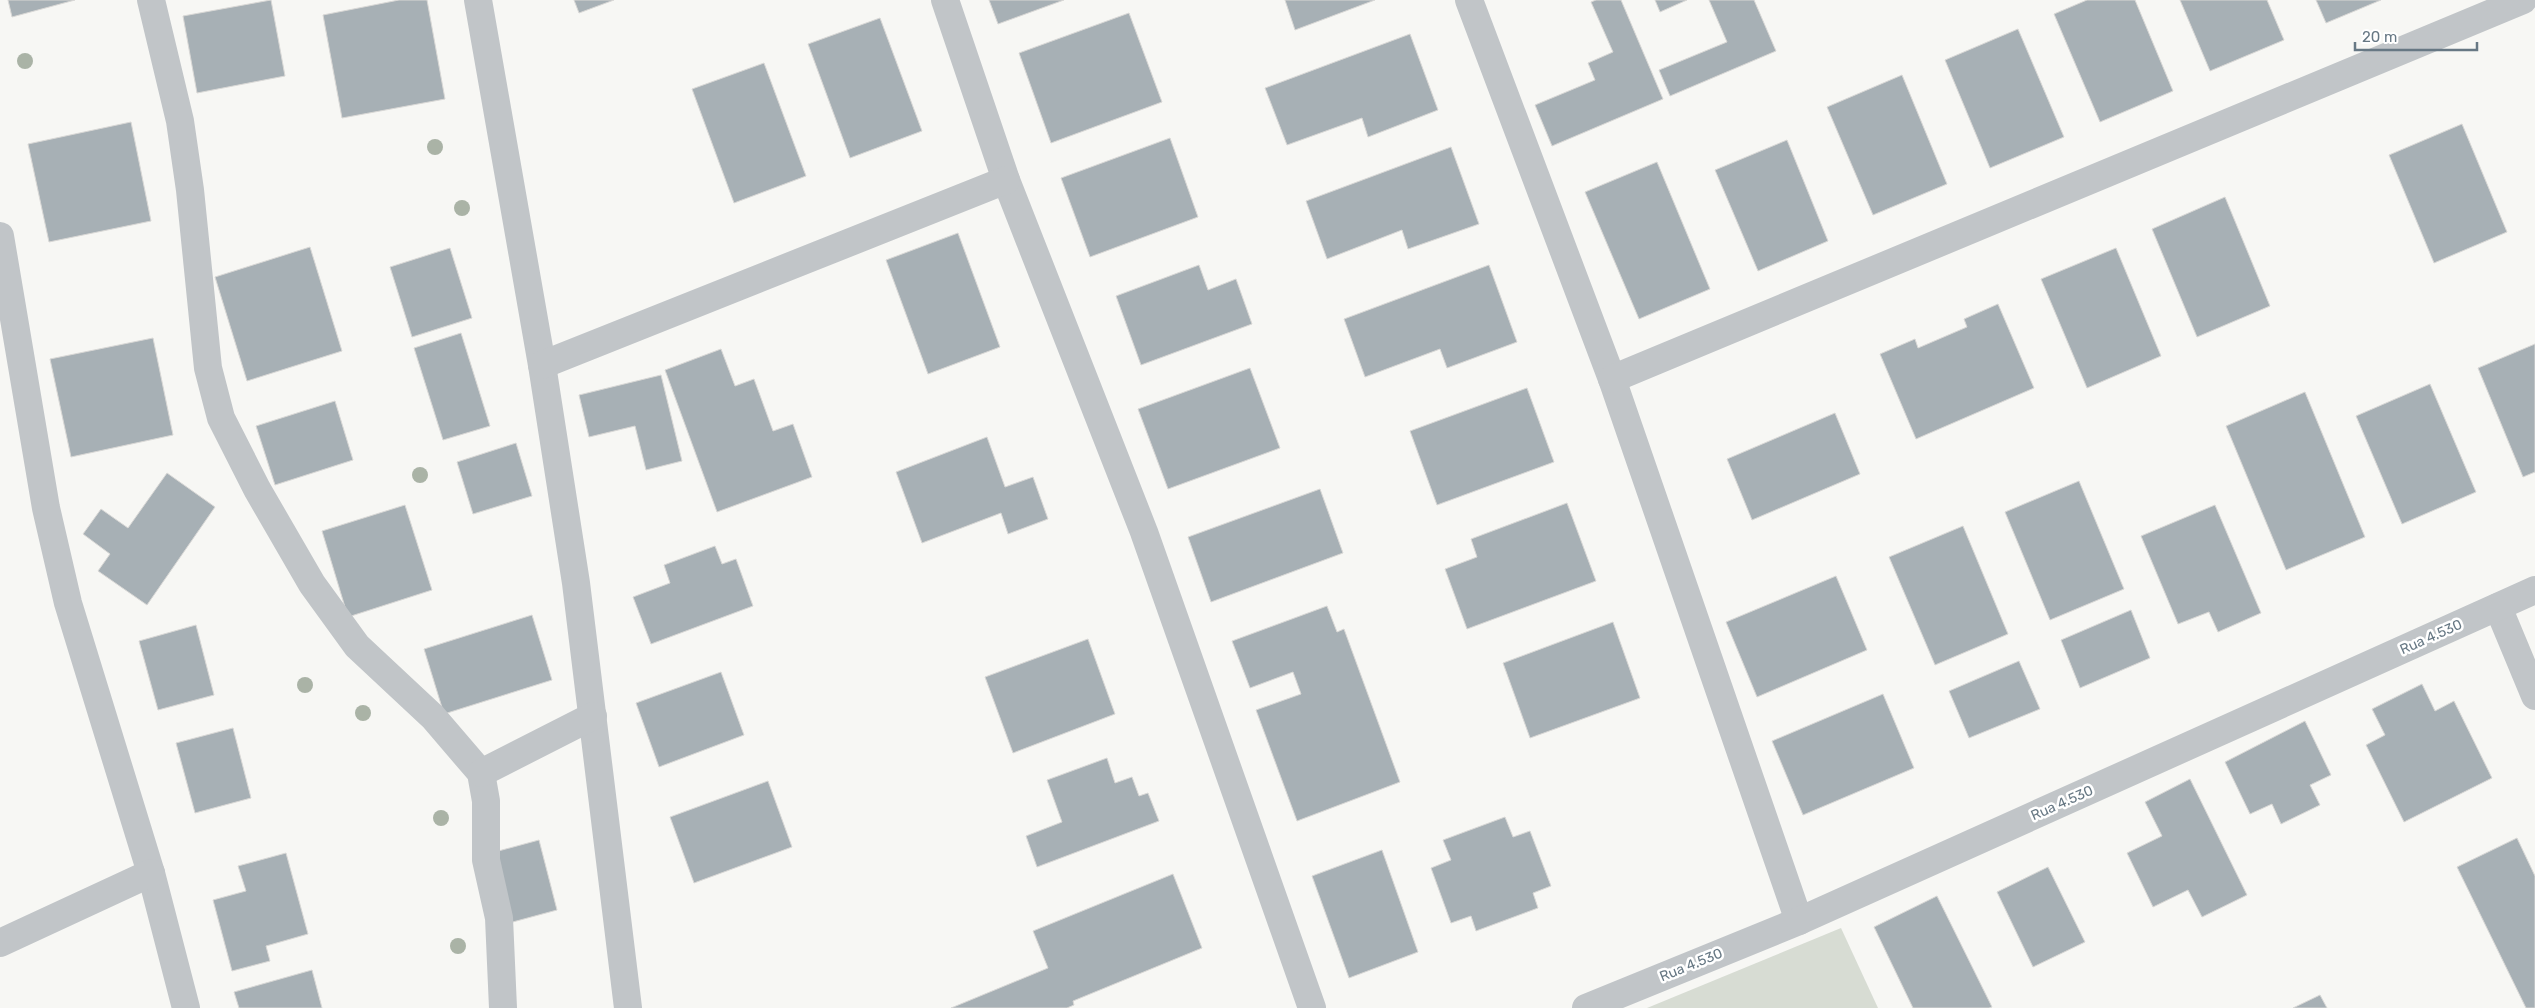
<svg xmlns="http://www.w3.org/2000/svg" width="2535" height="1008" viewBox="0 0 2535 1008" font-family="Rubik,sans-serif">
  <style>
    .green { fill: #d7dcd3 }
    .building { fill: #a7b0b5; stroke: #d9d8d6 }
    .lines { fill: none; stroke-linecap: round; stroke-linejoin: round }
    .street { stroke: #c1c5c8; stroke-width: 28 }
    .tree { fill: #aab3a6 }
    .labels { text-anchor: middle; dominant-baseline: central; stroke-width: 5; stroke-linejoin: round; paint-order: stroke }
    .street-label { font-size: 14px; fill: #677884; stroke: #fff }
  </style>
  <rect width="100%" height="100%" fill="#f7f7f4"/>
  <!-- green -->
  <polygon class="green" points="1841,928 1878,1008 1647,1008"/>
  <!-- building -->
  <g class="building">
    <polygon points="8,0 75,0 12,17"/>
    <polygon points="271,0 285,76 197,93 183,16"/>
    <polygon points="399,0 427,0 445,99 342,118 323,15"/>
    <polygon points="574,0 614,0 579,13"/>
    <polygon points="989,0 1064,0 998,24"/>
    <polygon points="1285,0 1375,0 1295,30"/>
    <polygon points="1596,0 1621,0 1663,99 1552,146 1535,105 1595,80 1588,63 1613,52 1591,2"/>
    <polygon points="1655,0 1687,0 1660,12"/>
    <polygon points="1709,0 1754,0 1776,51 1670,96 1659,70 1727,42"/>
    <polygon points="2087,0 2135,0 2173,91 2100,122 2054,14"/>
    <polygon points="2180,0 2267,0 2284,40 2210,71"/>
    <polygon points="2316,0 2381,0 2326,23"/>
    <polygon points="1129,13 1162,102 1051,143 1019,53"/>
    <polygon points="880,18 922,131 850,158 808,44"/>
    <polygon points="2018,29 2064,137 1990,168 1945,60"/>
    <polygon points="1410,34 1438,110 1368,137 1362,118 1287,145 1265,88"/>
    <polygon points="764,63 806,176 734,203 692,89"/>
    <polygon points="1902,75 1947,184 1873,215 1827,107"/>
    <polygon points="131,122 151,221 49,242 28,144"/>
    <polygon points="2462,124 2507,232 2434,263 2389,155"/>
    <polygon points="1170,138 1198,217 1090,257 1061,178"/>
    <polygon points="1787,140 1828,241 1758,271 1715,170"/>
    <polygon points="1451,147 1479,224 1408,249 1402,230 1327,259 1306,201"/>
    <polygon points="1657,162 1710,289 1639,319 1585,192"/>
    <polygon points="2225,197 2270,306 2197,337 2152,229"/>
    <polygon points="958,233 1000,347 928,374 886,260"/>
    <polygon points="310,247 342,351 247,381 215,277"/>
    <polygon points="450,248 472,318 412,337 390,267"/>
    <polygon points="2116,248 2161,356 2087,388 2041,279"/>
    <polygon points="1199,265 1208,290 1236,279 1252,324 1141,365 1116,296"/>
    <polygon points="1489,265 1517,342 1447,368 1440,349 1365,377 1344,319"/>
    <polygon points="1998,304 2034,388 1916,439 1880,354 1915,339 1918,348 1967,327 1964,319"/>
    <polygon points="461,333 490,426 443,440 414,348"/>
    <polygon points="153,338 173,435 71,457 50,359"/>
    <polygon points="2535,344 2535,472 2523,477 2478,368"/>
    <polygon points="721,349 735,386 754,379 773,431 793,424 812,477 717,512 665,370"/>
    <polygon points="1250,368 1280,448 1168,489 1138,409"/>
    <polygon points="661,375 682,461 646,470 635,426 589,437 579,395"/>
    <polygon points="2430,384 2476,492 2402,524 2356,416"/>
    <polygon points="1527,388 1554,462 1437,505 1410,431"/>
    <polygon points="2305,392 2365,537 2286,570 2226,426"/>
    <polygon points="335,401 353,460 275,485 256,426"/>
    <polygon points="1835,413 1860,474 1752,520 1727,459"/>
    <polygon points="987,437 1005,487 1033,477 1048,519 1008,534 1001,513 922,543 896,472"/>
    <polygon points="516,443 532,496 473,514 457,462"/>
    <polygon points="167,473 215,507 147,605 98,571 110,554 83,534 101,509 128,528"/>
    <polygon points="2079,481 2124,589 2050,620 2005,512"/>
    <polygon points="1320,489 1343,553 1211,602 1188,537"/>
    <polygon points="1567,503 1596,581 1467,629 1445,569 1477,557 1471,539"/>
    <polygon points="405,505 432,590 348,617 322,531"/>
    <polygon points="2215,505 2261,613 2218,632 2209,612 2178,624 2141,536"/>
    <polygon points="1963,526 2008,634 1935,665 1889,557"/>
    <polygon points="715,546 722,564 736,559 753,606 651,644 633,597 670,583 664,565"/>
    <polygon points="1836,576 1867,650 1757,697 1726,622"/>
    <polygon points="1327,606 1337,632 1344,629 1400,782 1297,821 1256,710 1301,694 1293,672 1250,688 1232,641"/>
    <polygon points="2131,610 2150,658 2080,688 2061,640"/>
    <polygon points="532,615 552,680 444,714 424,649"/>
    <polygon points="1613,622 1640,698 1530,738 1503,663"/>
    <polygon points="196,625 214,695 158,710 139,641"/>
    <polygon points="1088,639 1115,714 1013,753 985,677"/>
    <polygon points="2019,661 2040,709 1969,738 1949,691"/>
    <polygon points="721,672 744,735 659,767 636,703"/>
    <polygon points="2422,684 2435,711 2454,701 2492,778 2404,822 2366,745 2385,735 2372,709"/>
    <polygon points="1883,694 1914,768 1803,815 1772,741"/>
    <polygon points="2305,721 2331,775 2310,785 2320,805 2281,824 2272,804 2250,814 2225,762"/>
    <polygon points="233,728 251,798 195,813 176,743"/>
    <polygon points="1107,758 1115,783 1132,777 1139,796 1148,793 1159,821 1037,867 1026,836 1062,822 1047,780"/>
    <polygon points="2190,779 2247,895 2202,917 2188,890 2153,907 2127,853 2162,836 2145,802"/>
    <polygon points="768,781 792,847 694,883 670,817"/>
    <polygon points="1505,817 1513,837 1530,831 1551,886 1533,893 1538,908 1476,931 1471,916 1451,923 1431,868 1451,860 1443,840"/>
    <polygon points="2517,838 2535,876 2535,1008 2526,1008 2457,867"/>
    <polygon points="539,840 557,910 509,923 491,853"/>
    <polygon points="1382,850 1418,952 1349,978 1312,876"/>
    <polygon points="286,853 308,934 266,946 270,961 232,971 213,900 246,891 238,866"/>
    <polygon points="2048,867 2085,942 2033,967 1997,892"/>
    <polygon points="1173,874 1202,948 1073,1001 1074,1005 1067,1008 951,1008 1048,968 1033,931"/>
    <polygon points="1937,896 1992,1007 1989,1008 1913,1008 1874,927"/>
    <polygon points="312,970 322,1008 239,1008 234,992"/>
    <polygon points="2320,995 2327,1008 2293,1008"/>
  </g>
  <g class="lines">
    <!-- street -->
    <g class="street">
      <polyline points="151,0 180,121 190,190 208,368 221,418 257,489 312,584 357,646 433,717 481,773 486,801 486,860 499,918 503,1008"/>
      <polyline points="478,0 542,365 576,583 628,1008"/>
      <polyline points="945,0 1006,180 1144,532 1312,1008"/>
      <polyline points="1469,0 1612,379 1799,921"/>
      <polyline points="0,236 46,508 68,603 151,873 186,1008"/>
      <polyline points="542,365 1006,180"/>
      <polyline points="1612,379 2523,0"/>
      <polyline points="2498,607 2535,696"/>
      <polyline points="481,773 593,716"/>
      <polyline points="0,943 151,873"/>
      <polyline points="1586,1008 1799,921 2535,590"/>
    </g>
  </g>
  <!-- trees -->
  <g class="tree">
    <circle cx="25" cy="61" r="8"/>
    <circle cx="435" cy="147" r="8"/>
    <circle cx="462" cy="208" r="8"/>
    <circle cx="420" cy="475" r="8"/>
    <circle cx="305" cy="685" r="8"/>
    <circle cx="363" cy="713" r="8"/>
    <circle cx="441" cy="818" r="8"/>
    <circle cx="458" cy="946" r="8"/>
  </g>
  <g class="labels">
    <!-- street labels -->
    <g class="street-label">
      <text transform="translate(2431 637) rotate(-24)">Rua 4.530</text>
      <text transform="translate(2062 803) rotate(-24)">Rua 4.530</text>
      <text transform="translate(1691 965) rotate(-22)">Rua 4.530</text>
    </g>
  </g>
  <!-- scale -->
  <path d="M2355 42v8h122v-8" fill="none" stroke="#677884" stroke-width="2.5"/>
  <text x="2362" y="42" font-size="15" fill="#677884" stroke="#ffffff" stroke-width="4" paint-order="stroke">20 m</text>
</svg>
